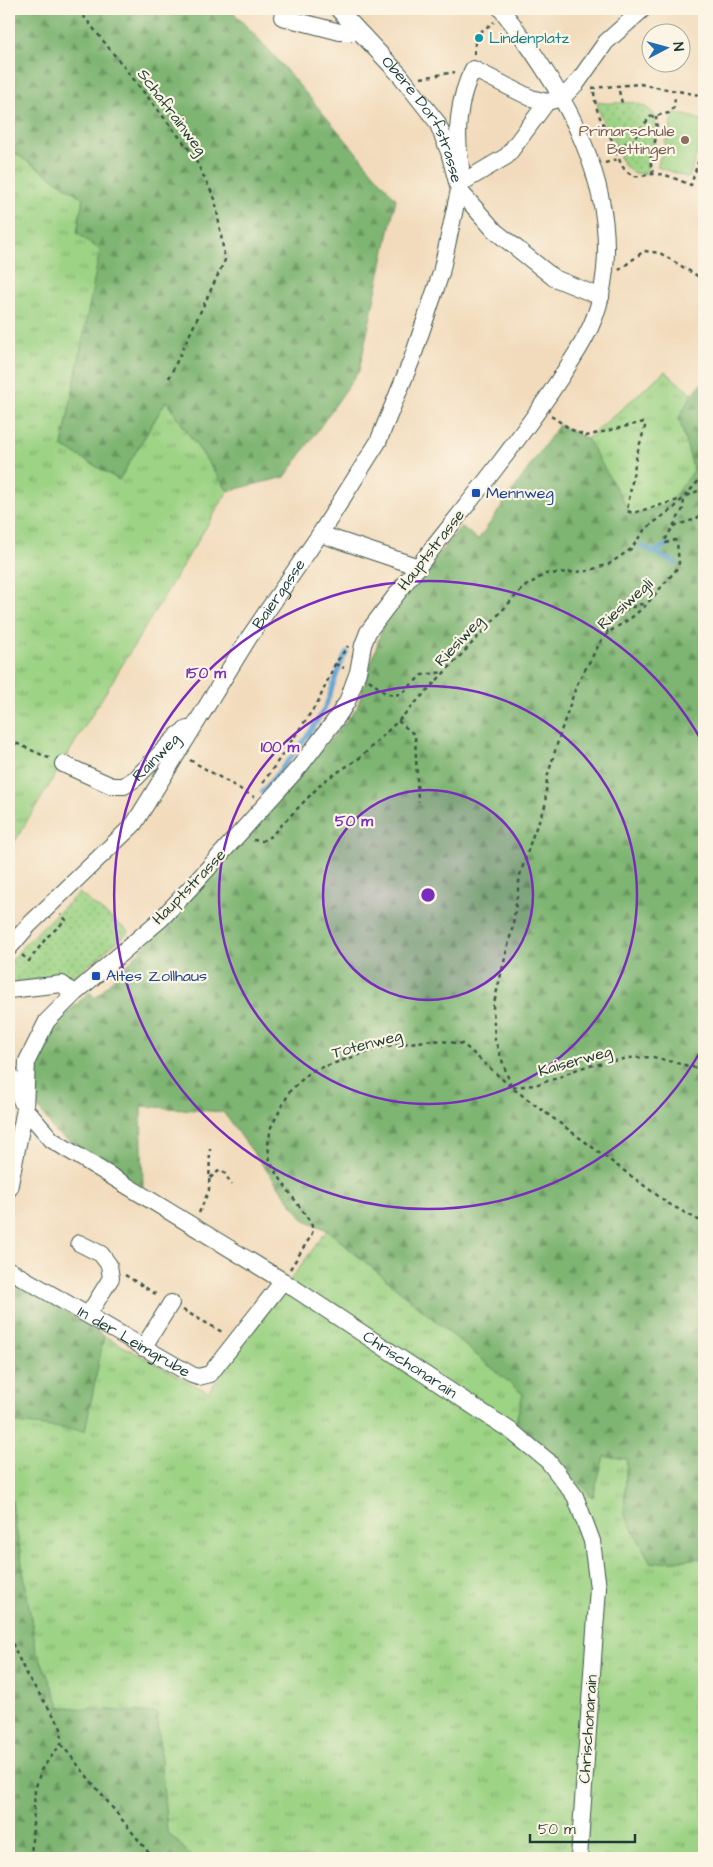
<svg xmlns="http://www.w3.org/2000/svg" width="713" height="1867" viewBox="0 0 713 1867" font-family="'Architects Daughter',sans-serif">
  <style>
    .grass { fill: url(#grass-tufts); stroke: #5e885c }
    .forest { fill: url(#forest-firs); stroke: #4e7953 }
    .park { fill: url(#park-dots); stroke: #5e885c }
    .garden { fill: #9dd385; stroke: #5e885c }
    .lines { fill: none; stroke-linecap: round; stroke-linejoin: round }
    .stream { stroke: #5fa3d4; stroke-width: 4.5 }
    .minor-casing { stroke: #3f5548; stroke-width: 18 }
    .path { stroke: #3f5548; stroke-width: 2.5; stroke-dasharray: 4 4; stroke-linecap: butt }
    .minor { stroke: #fff; stroke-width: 16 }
    .ring { fill: none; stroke: #7b2cbf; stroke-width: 2.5 }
    .culture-dot { fill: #0f9aa8; stroke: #fcf5e5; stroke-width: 2 }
    .education-dot { fill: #8d6e63; stroke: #fcf5e5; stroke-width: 2 }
    .transit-dot { fill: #1a4fb4; stroke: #fcf5e5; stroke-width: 2 }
    .labels { text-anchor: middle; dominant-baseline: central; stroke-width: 4.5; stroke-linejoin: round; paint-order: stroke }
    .culture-label { font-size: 16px; fill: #0d838f; stroke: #fcf5e5; text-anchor: start }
    .street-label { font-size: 16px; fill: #1f3d34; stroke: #fcf5e5 }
    .education-label { font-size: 16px; fill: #785e54; stroke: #fcf5e5; text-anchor: end }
    .transit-label { font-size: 16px; fill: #164399; stroke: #fcf5e5; text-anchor: start }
    .centre { fill: #7b2cbf; stroke: #fcf5e5; stroke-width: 2.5 }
    .ring-label { font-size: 15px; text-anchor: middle; font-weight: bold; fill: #7b2cbf; stroke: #fcf5e5; stroke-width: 4.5; stroke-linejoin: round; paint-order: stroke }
  </style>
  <defs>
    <pattern id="grass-tufts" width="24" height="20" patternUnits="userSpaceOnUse" patternTransform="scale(1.25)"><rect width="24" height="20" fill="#9dd385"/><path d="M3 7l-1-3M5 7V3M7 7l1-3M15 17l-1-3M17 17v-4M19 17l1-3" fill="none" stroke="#7fac6e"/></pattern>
    <pattern id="forest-firs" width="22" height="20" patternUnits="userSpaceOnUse" patternTransform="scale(1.25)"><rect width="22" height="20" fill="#7eb572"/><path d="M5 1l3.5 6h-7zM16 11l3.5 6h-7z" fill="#67945e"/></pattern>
    <pattern id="park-dots" width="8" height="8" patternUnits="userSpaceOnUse" patternTransform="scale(1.25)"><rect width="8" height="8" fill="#9dd385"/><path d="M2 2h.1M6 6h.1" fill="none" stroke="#7fac6e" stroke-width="1.8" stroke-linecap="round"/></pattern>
  </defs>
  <rect width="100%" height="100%" fill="#fcf5e5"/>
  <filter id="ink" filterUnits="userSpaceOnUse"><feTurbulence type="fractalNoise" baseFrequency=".02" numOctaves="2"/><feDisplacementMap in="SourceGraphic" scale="10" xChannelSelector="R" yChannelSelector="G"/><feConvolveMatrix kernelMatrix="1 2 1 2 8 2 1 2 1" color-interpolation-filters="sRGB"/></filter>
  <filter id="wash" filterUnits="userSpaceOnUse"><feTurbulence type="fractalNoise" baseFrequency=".0096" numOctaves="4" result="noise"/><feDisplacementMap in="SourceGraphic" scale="20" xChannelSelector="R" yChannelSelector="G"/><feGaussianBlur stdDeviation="1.12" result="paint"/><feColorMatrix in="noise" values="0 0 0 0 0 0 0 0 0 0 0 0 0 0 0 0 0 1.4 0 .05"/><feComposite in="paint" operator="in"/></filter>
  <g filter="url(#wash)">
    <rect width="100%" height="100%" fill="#f2dbbc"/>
    <!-- grass -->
    <g class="grass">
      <polygon points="9,149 83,198 77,233 101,250 62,446 119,480 166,401 228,491 9,851"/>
      <polygon points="665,371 692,395 679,418 694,471 667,505 632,516 587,439"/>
      <polygon points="327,1230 523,1394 592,1497 604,1456 627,1459 624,1513 651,1563 704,1558 704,1858 194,1858 167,1832 157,1713 61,1708 36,1649 9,1485 9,1422 85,1430 104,1336 208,1392"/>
    </g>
    <!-- forest -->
    <g class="forest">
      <polygon points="9,9 230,9 269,50 396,199 359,371 285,477 228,491 166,401 119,480 62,446 100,250 77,233 83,198 9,149"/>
      <polygon points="704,380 704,1558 651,1563 624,1513 627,1459 604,1456 593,1497 516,1420 523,1394 327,1230 303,1219 223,1112 141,1106 143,1187 55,1132 34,1101 36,1061 54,1025 90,992 95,998 195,894 254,830 357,708 384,623 461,526 478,540 559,425 587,439 632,516 667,505 694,471 679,418 692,395"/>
      <polygon points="9,1276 104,1336 85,1431 9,1422"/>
      <polygon points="9,1485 36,1649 61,1707 157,1713 167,1832 194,1858 9,1858"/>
    </g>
    <!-- park -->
    <g class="park">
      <path d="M597,102C621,107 635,94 655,115C658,136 653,154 645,174C639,174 634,174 629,170C621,164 620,155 616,146C609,131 599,119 597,102Z"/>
      <polygon points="79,893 129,932 75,976 9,982 9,964 24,945 59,911"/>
    </g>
    <!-- garden -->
    <polygon class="garden" points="675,112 704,121 704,132 689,178 657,167"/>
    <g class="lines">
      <!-- stream -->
      <g class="stream">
        <polyline points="641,546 676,563"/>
        <polyline points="653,552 667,545"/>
        <path d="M262,792C283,766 308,739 324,709C333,691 336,670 347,652"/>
      </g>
    </g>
  </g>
  <g filter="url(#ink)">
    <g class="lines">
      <!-- minor casing -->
      <g class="minor-casing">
        <g id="minor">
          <path id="s1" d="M338,9L400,75L437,122L449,152L459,190L495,231L554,278L601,297"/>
          <path id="s2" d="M501,9C564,89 624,190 601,295C594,332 569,364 549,395C493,477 427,552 368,632L363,645L358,672L347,702L336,719L300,766L194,884L161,919L74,994L47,1021L27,1061L25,1109L52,1140L283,1281L511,1431L548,1461L575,1496L592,1541L598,1588L579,1858"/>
          <polyline points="282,17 340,32 359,32"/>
          <path d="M461,167C455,135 458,98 473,69L531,98L547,102"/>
          <polyline points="320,534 419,567"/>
          <path id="s3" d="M63,764L112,786H124L136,778L178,735L187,729"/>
          <path id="s4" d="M9,948L28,926L134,824L248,639L320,534L378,442L412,359L441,273L459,190L463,182L507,156L547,102L562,98L577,83L606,42L643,9"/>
          <polyline points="9,990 62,984 74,994"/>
          <polyline points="9,1072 25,1109 9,1189"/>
          <polyline points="79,1243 101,1254 109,1265 111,1278 88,1315"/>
          <path id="s5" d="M9,1270L192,1375L198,1377L210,1374L283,1281"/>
          <polyline points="143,1348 171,1303"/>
        </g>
      </g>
      <!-- path -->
      <g class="path">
        <polyline points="78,9 192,153 215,199 225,260 169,378"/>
        <polyline points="261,9 268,12"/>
        <polyline points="482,9 487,15"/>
        <polyline points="474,54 476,35 494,22"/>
        <polyline points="421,78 455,72"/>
        <polyline points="592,88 640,84 704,96"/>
        <polyline points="619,91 622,103"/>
        <path d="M594,92C596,115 603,123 613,142C619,155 619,171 635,176C642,177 648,174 654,174C666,173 680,181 691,185L704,143"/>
        <polyline points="615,147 631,142 650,117 669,113 674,107 675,97"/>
        <polyline points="605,163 618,159"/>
        <polyline points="653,174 650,160 657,134 656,116"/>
        <polyline points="619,270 644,251 660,253 704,280"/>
        <polyline points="551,416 572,430 586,436 644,422 645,427 637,453 627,511 633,513 682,499"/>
        <polyline points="687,496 704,488"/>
        <polyline points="674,526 696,519 703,512 704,513"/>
        <path d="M608,633C598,616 630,609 640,604L645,605"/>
        <polyline points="335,664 344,668"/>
        <polyline points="369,680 385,693 393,695 401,694 422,675 445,672"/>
        <polyline points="398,721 415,735 418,802"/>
        <polyline points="9,740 51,759"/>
        <polyline points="190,760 254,797"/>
        <polyline points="263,783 318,702 335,664 348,646"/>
        <polyline points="253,840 262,841 271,836 324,781 361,757 398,721 462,654 523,588 545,574 587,571 609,564 631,549 645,529 675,507 704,475"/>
        <polyline points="22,955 29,961 47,937 66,920 61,914"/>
        <polyline points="511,1086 495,1040 493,1007 513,925 520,875 533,835 545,806 547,778 561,731 577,684 601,641 609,632 631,618 645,606 676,570 679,563 677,542 675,540 666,543 664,542 683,509 684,498"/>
        <polyline points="513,1087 535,1085 557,1078 580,1068 628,1058 653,1057 704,1070"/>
        <polyline points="210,1178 220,1170 223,1171 232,1185"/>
        <polyline points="199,1213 209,1190 210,1149"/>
        <polyline points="290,1269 311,1236 313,1230 311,1223 283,1183 270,1162 268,1145 271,1127 290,1091 311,1071 386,1046 434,1040 463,1044 511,1087 669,1204 704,1223"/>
        <polyline points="125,1275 159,1296"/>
        <polyline points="183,1310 224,1333"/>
        <polyline points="9,1636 26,1674 58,1722 62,1731 61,1744 41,1770 35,1790 31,1858"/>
        <polyline points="61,1744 153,1858"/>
      </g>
      <!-- minor -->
      <use href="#minor" class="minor"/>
    </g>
  </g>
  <!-- distance rings -->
  <circle cx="428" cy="895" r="105" fill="#7b2cbf" fill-opacity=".12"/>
  <g class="ring">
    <circle cx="428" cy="895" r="105"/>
    <circle cx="428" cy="895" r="209"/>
    <path d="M704 1045A314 314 0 1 1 704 745"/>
  </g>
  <!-- markers -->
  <circle class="culture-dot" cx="479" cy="38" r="5"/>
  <circle class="education-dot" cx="685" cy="140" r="5"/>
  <g class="transit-dot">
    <rect x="471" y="488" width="10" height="10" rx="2.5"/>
    <rect x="91" y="971" width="10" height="10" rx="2.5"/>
  </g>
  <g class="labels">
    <!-- culture labels -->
    <g class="culture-label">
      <text x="489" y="38">Lindenplatz</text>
    </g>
    <!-- street labels -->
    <g class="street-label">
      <text transform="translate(172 112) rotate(53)">Schafrainweg</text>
      <text stroke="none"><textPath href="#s1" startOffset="141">Obere Dorfstrasse</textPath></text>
      <text transform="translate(431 550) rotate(-52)">Hauptstrasse</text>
      <text stroke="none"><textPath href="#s4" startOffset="448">Baiergasse</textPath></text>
      <text transform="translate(625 604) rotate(-42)">Riesiwegli</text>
      <text transform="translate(459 641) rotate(-47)">Riesiweg</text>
      <text stroke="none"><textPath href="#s3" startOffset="109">Rainweg</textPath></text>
      <text transform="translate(189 887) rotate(-46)">Hauptstrasse</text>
      <text transform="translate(367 1044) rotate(-15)">Totenweg</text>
      <text transform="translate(575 1061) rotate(-16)">Kaiserweg</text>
      <text stroke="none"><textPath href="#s5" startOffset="144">In der Leimgrube</textPath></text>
      <text stroke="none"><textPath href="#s2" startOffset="1794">Chrischonarain</textPath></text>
      <text transform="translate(588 1729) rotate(-86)">Chrischonarain</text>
    </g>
    <!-- education labels -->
    <g class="education-label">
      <text x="675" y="131">Primarschule<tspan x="675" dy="18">Bettingen</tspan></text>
    </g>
    <!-- transit labels -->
    <g class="transit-label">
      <text x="486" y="493">Mennweg</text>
      <text x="106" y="976">Altes Zollhaus</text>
    </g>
  </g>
  <circle cx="428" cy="895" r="8" class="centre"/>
  <g class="ring-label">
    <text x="206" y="678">150 m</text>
    <text x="280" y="752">100 m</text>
    <text x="354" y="826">50 m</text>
  </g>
  <!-- margin -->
  <rect width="713" height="1867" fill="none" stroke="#fcf5e5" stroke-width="30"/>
  <!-- north arrow -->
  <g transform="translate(666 48) rotate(84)"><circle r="24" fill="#fcf5e5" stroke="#a4ab9e"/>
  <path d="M0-4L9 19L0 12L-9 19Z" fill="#1f6fb2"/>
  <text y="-8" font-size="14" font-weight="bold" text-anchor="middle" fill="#1f3d34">N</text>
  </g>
  <!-- scale -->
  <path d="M530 1834v8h105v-8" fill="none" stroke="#1f3d34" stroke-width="2.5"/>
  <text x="538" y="1834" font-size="15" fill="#1f3d34" stroke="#fcf5e5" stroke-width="4" paint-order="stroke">50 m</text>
</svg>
